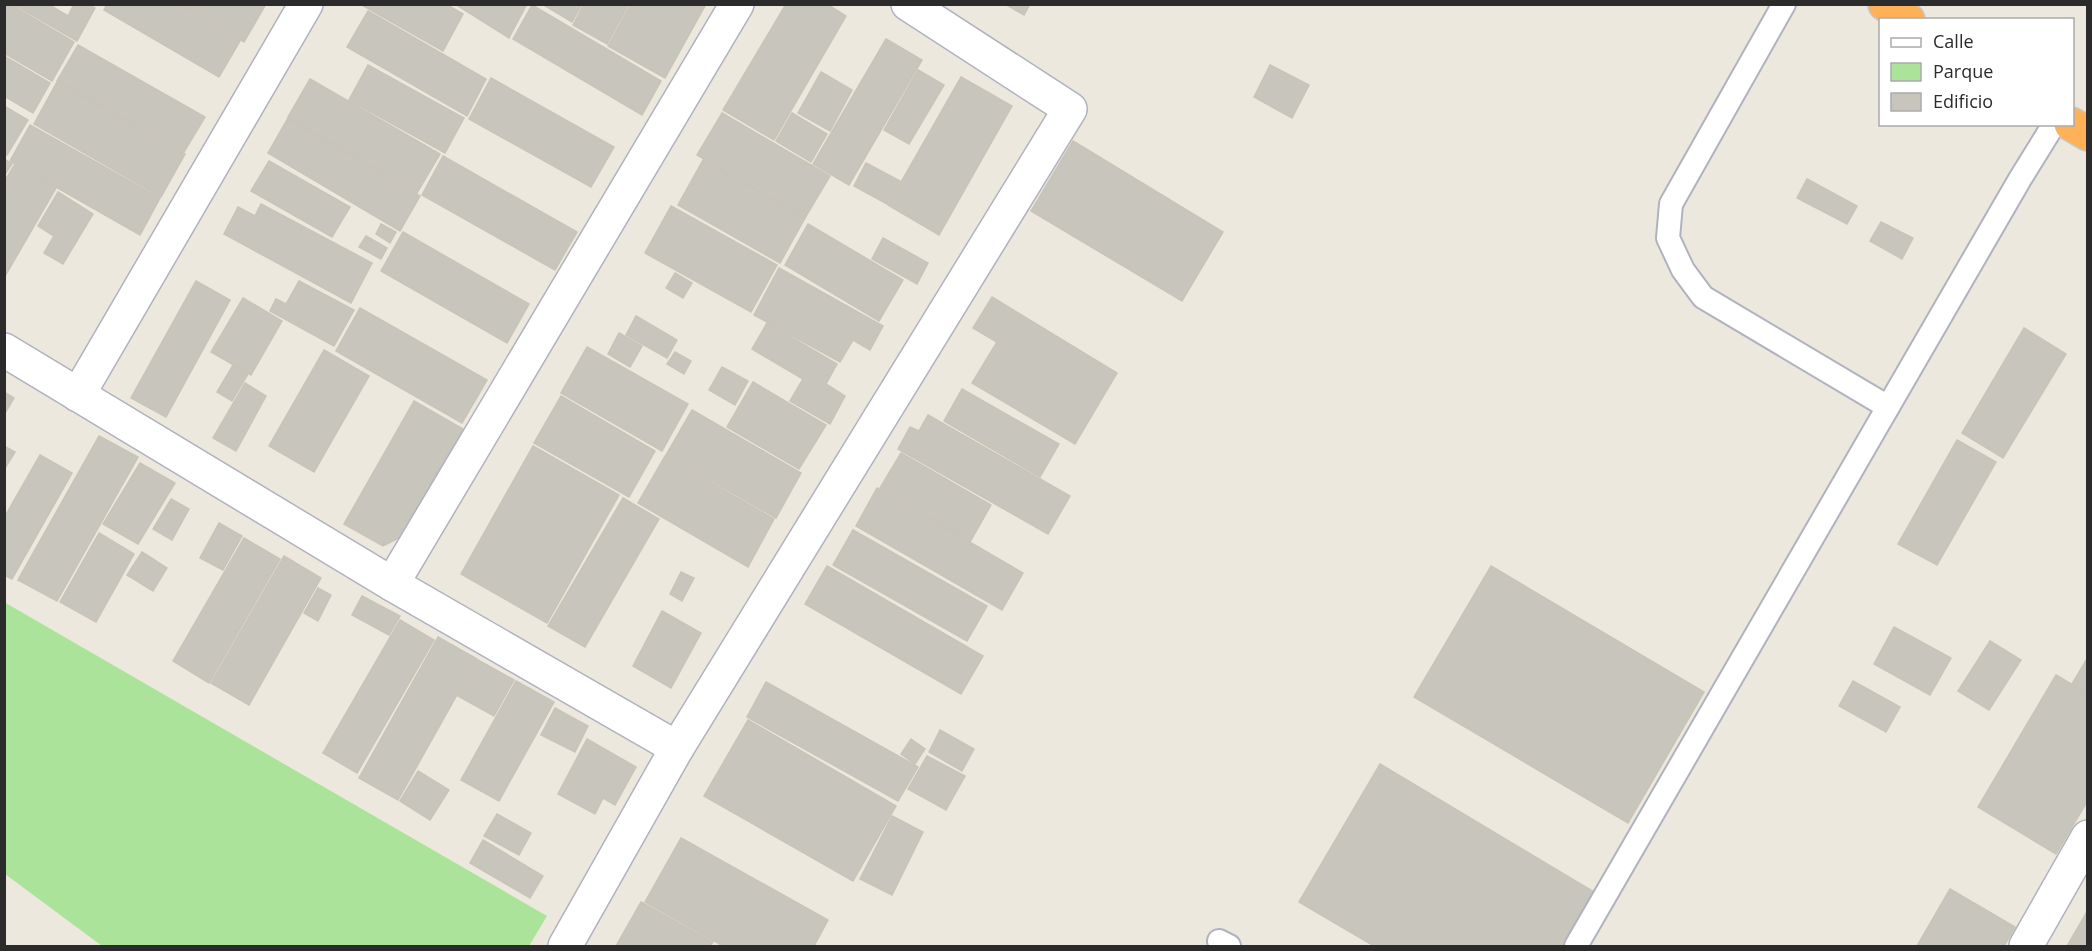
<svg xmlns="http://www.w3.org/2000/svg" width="2092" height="951" viewBox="0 0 2092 951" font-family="'Open Sans',sans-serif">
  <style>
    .green { fill: #abe39a }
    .building { fill: #c8c5bd; stroke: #c8c4b7; stroke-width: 1.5 }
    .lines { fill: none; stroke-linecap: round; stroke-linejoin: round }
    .lane-casing { stroke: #b1b2bf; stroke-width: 26 }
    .street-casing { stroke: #b1b2bf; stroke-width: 36 }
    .highway-casing { stroke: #c8c8c8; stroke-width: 36 }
    .lane { stroke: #fff; stroke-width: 22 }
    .street { stroke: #fff; stroke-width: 33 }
    .highway { stroke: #feb157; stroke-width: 33 }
  </style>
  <rect width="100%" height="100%" fill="#ede8dd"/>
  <!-- green -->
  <polygon class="green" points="4,602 547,916 529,946 102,946 5,874"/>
  <!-- building -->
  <g class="building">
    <polygon points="4,4 10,4 74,42 52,81 4,53"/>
    <polygon points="13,4 48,4 68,16 74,4 88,4 95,8 77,41"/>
    <polygon points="107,4 178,4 240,41 219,77 104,10"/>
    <polygon points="180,4 266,4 244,42"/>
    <polygon points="360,4 446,4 463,14 443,51"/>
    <polygon points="455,4 527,4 509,38"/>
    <polygon points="542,4 582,4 572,22"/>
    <polygon points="584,4 629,4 607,44 573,25"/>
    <polygon points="631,4 706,4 665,78 608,46"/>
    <polygon points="786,4 827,4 846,16 774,140 723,110"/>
    <polygon points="1005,4 1030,4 1024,15"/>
    <polygon points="532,5 661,81 642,115 513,39"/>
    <polygon points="368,11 486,79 467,116 347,47"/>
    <polygon points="886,39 922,60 849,185 813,164"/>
    <polygon points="78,45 205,117 184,152 57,81"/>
    <polygon points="4,56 50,83 33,113 4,96"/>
    <polygon points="368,65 464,118 445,153 349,100"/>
    <polygon points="1270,65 1309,85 1292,118 1254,97"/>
    <polygon points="918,70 944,85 909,144 884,130"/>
    <polygon points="821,72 852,90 830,131 798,113"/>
    <polygon points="961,77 1012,106 939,235 888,205"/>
    <polygon points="491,78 614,147 591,187 469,119"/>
    <polygon points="310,79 440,154 417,193 288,117"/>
    <polygon points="57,82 185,154 161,197 34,124"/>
    <polygon points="4,106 28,120 7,155 4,154"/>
    <polygon points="722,113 830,176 805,218 697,155"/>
    <polygon points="792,113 827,134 811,162 776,141"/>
    <polygon points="288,118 420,196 400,231 268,153"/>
    <polygon points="30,125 160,198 140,235 10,161"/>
    <polygon points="1073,141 1223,232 1182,301 1031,211"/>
    <polygon points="443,156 577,232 555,270 422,195"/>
    <polygon points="4,159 12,164 4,176"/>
    <polygon points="703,160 805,218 780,263 678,205"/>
    <polygon points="269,161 350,207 332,237 251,191"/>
    <polygon points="866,163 900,181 887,204 854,186"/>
    <polygon points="15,164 56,188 4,278 4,182"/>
    <polygon points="1807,179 1857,206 1847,224 1797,198"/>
    <polygon points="58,192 93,214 63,264 44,253 54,236 38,226"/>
    <polygon points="261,204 372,263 351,303 224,234 238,207 255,216"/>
    <polygon points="671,206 777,265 751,312 645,253"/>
    <polygon points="1881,222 1913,238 1902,259 1870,241"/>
    <polygon points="381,224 396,232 390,243 376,234"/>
    <polygon points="808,224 903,280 879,321 785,265"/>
    <polygon points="403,232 529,304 507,343 381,271"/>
    <polygon points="366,236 387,248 381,259 359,247"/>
    <polygon points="883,238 928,263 917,284 872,259"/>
    <polygon points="779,268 883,326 870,350 853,340 840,362 754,315"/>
    <polygon points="675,273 692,283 683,298 666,288"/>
    <polygon points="196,281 230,300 166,417 131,398"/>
    <polygon points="299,281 354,310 334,346 270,311 276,299 286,304"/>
    <polygon points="992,297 1117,373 1075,444 972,383 997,342 973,328"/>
    <polygon points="243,298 282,321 251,375 211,352"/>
    <polygon points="360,308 487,380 462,423 336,351"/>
    <polygon points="636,316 677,340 667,358 626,335"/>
    <polygon points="767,323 837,364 826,384 845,396 830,424 790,401 803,379 752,349"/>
    <polygon points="2024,328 2066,354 2003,458 1962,433"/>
    <polygon points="619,333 642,346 630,367 608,354"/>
    <polygon points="587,347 688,404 662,451 561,393"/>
    <polygon points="324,350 369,376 314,472 269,446"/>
    <polygon points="675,352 691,361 684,374 667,364"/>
    <polygon points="233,365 248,374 232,401 217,392"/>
    <polygon points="722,367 748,381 735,405 709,390"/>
    <polygon points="753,382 826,425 799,469 727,427"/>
    <polygon points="245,383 266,396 236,451 213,438"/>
    <polygon points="962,389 1059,444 1040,477 944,421"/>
    <polygon points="4,392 14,398 4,415"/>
    <polygon points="561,396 655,451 629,497 534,443"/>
    <polygon points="414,401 463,429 401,537 383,546 344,524"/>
    <polygon points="692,410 801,473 776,518 666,455"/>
    <polygon points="928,415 1070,496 1048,534 898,449 910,427 919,431"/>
    <polygon points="99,436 138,457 57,601 18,580"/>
    <polygon points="1957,440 1996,462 1937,565 1898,544"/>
    <polygon points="4,446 15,452 4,470"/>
    <polygon points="533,446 619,495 547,623 461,574"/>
    <polygon points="901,453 991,505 970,542 880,488"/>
    <polygon points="40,455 72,473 12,579 4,575 4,518"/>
    <polygon points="665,456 774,519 748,567 638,503"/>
    <polygon points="140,463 175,483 138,544 103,524"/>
    <polygon points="877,488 1023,573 1002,610 856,526"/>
    <polygon points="623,498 659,519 585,647 548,626"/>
    <polygon points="171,499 189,509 172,540 153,529"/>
    <polygon points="219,523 242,536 223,570 200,558"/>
    <polygon points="853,530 987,606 967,641 833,565"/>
    <polygon points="99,533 134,554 96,622 60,602"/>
    <polygon points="244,538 280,559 209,683 173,661"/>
    <polygon points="142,552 167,568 153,591 127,575"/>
    <polygon points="284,556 321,578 249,705 211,683"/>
    <polygon points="827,566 983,656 961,694 805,604"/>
    <polygon points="1491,566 1704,692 1628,823 1414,697"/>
    <polygon points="681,572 694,578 682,601 670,594"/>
    <polygon points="318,588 331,595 318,621 304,613"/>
    <polygon points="362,596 400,616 389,635 352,615"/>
    <polygon points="662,611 701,633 671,688 633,666"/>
    <polygon points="400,620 434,640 357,773 323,753"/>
    <polygon points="1894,627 1951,658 1930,695 1874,664"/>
    <polygon points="438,637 477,659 398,800 359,778"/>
    <polygon points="1990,641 2021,660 1989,710 1958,691"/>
    <polygon points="2088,657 2088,693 2072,684"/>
    <polygon points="478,660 514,680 494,716 458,696"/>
    <polygon points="2056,675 2088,694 2088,800 2056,854 1978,807"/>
    <polygon points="516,681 554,702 499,801 461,780"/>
    <polygon points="1853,681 1900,707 1886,732 1839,706"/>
    <polygon points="766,682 918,767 898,801 747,717"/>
    <polygon points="555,708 588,726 575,752 541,735"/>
    <polygon points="748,720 896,806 853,881 704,796"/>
    <polygon points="940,730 974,749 962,771 929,752"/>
    <polygon points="587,739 636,767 615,805 603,798 595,814 558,794"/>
    <polygon points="911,739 925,749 915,764 901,754"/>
    <polygon points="927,756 965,776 946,810 908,789"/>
    <polygon points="1380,764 1594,892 1562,946 1374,946 1299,902"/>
    <polygon points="418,771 449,790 430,820 400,801"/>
    <polygon points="497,814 531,833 519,855 484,836"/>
    <polygon points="892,816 923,832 892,895 860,879"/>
    <polygon points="681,838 828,920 814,946 723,946 645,902"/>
    <polygon points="483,840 543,876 530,898 470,863"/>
    <polygon points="1950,889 2015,927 2004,946 1917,946"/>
    <polygon points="641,902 713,942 710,946 616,946"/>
    <polygon points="2088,910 2088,946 2067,946"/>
  </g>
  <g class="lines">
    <!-- lane casing -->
    <g class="lane-casing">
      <g id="lane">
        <polyline points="1784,4 1671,204 1668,238 1683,270 1703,297 1888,407"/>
        <polyline points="1219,941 1229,946"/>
        <polyline points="1576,946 2020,179 2054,124"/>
      </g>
    </g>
    <!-- street casing -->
    <g class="street-casing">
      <g id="street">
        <polyline points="4,350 392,584 677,748"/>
        <polyline points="78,395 306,4"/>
        <polyline points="392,584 737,4"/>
        <polyline points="565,946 677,748 1070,109 908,4"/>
        <polyline points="2026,946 2088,837"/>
      </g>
    </g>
    <!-- highway casing -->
    <g class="highway-casing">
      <g id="highway">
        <polyline points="1885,4 1908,20"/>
        <polyline points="2071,124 2088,134"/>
      </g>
    </g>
    <!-- lane -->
    <use href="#lane" class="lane"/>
    <!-- street -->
    <use href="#street" class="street"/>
    <!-- highway -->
    <use href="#highway" class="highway"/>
  </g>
  <!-- border -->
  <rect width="2092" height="951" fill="none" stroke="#2b2b2b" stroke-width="12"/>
  <!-- legend -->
  <rect x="1879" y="18" width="195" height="108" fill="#ffffff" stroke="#aaaaaa" stroke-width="1.5"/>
  <rect x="1891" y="38" width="30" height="9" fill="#ffffff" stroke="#aaaaaa" stroke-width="1.5"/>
  <text x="1933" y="48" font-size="18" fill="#2b2b2b">Calle</text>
  <rect x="1891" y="63" width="30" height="18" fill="#abe39a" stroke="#aaaaaa" stroke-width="1.5"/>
  <text x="1933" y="78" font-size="18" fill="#2b2b2b">Parque</text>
  <rect x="1891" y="93" width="30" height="18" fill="#c8c5bd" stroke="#aaaaaa" stroke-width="1.5"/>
  <text x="1933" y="108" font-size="18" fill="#2b2b2b">Edificio</text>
</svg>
